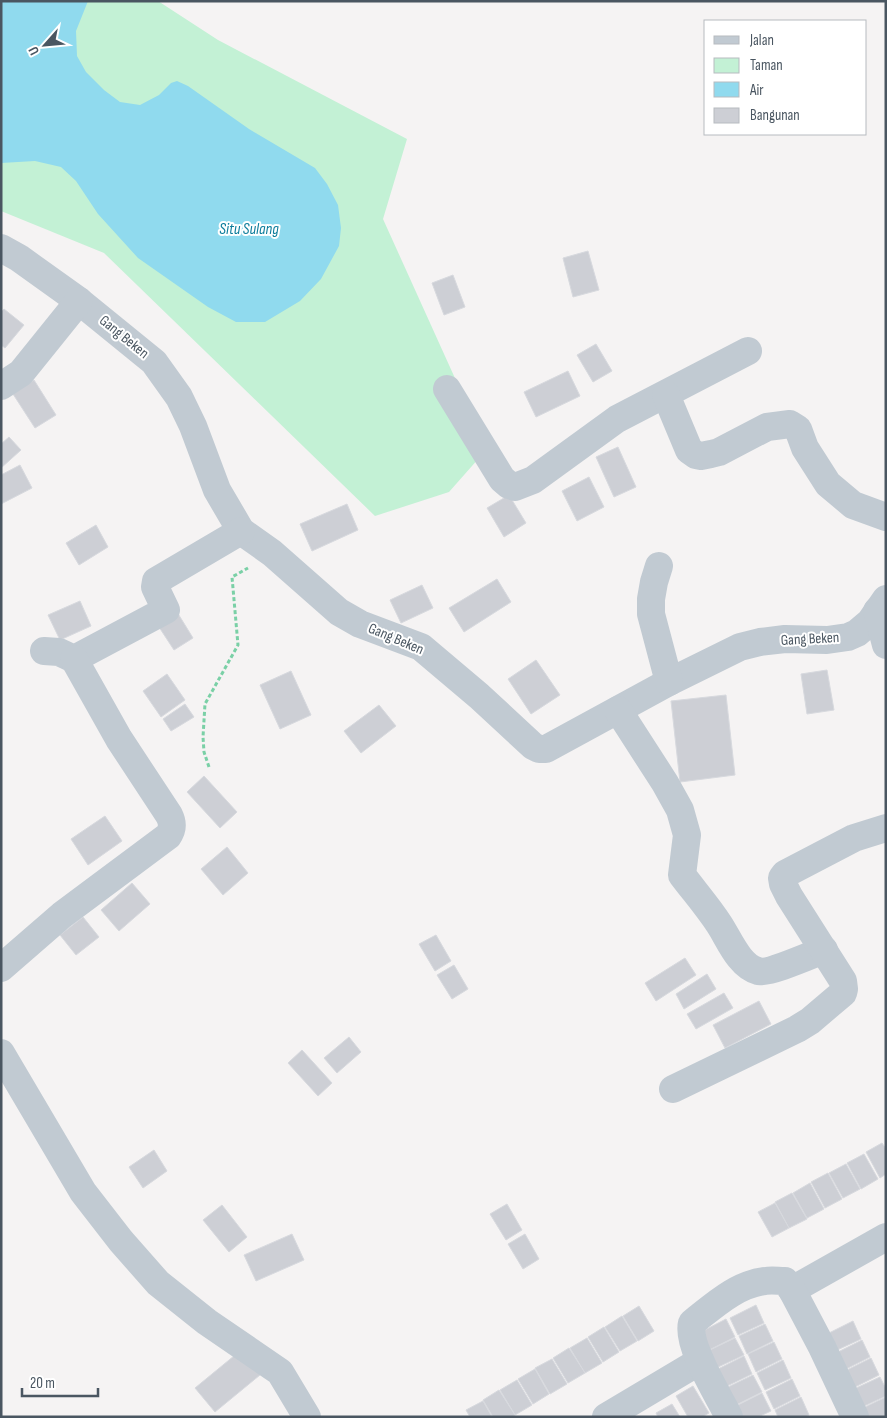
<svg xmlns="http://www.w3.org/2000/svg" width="887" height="1418" viewBox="0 0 887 1418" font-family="'Sofia Sans Condensed',sans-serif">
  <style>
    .green { fill: #c3f1d5 }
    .water { fill: #90daee }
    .building { fill: #cdcfd5; stroke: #d7d9de }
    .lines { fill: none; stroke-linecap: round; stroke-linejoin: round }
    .path { stroke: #7ad0a6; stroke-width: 3; stroke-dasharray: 4 2.5; stroke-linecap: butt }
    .minor { stroke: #c1cad2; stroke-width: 28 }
    .labels { text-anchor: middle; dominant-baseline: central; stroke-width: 4; stroke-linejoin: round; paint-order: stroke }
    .street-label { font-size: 15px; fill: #4a5661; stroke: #fff }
    .water-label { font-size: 16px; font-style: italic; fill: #0c7c9b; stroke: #fff }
  </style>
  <rect width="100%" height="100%" fill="#f5f3f3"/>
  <!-- green -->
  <polygon class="green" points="1,1 158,1 218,40 407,139 383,219 487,449 449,492 375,516 104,253 1,211"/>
  <!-- water -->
  <polygon class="water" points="1,1 88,1 76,31 77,56 86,72 104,90 120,102 140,105 159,95 171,83 177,81 188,86 249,129 315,168 327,184 338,205 341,228 339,246 321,279 300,301 265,322 236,322 208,307 138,258 98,214 76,181 61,167 35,161 1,163"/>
  <!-- building -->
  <g class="building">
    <polygon points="588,251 599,290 573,297 563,258"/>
    <polygon points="453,275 465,307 444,315 432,283"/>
    <polygon points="4,309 24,325 5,348 1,345 1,312"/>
    <polygon points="596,344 612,371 593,382 577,355"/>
    <polygon points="568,371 580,396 536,417 524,392"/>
    <polygon points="34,380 56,415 35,428 13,394"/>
    <polygon points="9,437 21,450 1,468 1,444"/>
    <polygon points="618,447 636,487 614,497 596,457"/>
    <polygon points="20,465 32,488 1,504 1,475"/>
    <polygon points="589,477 604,507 577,521 562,491"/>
    <polygon points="509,495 526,523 504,537 487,508"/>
    <polygon points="347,504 358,530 312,551 300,524"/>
    <polygon points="96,525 108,547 79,565 66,543"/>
    <polygon points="497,579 511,602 464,632 449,608"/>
    <polygon points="422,585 433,608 401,623 390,600"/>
    <polygon points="80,601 91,626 60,640 48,615"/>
    <polygon points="177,612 193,638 174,650 157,624"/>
    <polygon points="536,660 560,695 531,714 508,679"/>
    <polygon points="827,670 834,710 807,714 801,674"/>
    <polygon points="291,671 311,715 280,729 260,685"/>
    <polygon points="167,674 185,700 161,717 143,691"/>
    <polygon points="726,695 735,775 680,782 671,701"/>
    <polygon points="185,704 194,717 171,731 163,719"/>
    <polygon points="379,705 396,726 361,753 344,731"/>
    <polygon points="204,776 237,812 220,828 187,792"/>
    <polygon points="105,816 122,841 88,865 71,839"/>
    <polygon points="227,847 248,873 223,895 201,869"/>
    <polygon points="132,883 150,904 119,931 101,910"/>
    <polygon points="83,917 99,937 76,955 60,935"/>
    <polygon points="436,935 451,961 435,971 419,944"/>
    <polygon points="685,958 696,975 656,1001 645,983"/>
    <polygon points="454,965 468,989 452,999 437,975"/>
    <polygon points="707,974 716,989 684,1009 676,994"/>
    <polygon points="724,993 733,1008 696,1029 687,1014"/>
    <polygon points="759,1001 771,1024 725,1048 713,1025"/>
    <polygon points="349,1037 361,1052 337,1073 324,1058"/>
    <polygon points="302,1050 332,1083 318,1096 288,1063"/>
    <polygon points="882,1143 886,1149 886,1174 880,1178 866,1152"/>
    <polygon points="154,1150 167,1171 143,1188 129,1167"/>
    <polygon points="864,1154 878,1179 861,1189 847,1163"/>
    <polygon points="846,1164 860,1189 843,1198 829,1173"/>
    <polygon points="828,1173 842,1199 825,1208 811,1182"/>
    <polygon points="810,1183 824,1209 807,1218 793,1193"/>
    <polygon points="792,1193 807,1219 789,1228 775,1202"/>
    <polygon points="775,1203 789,1228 772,1237 758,1212"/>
    <polygon points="507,1204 522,1230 506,1240 490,1214"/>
    <polygon points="222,1205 247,1237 229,1252 203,1220"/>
    <polygon points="292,1234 304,1260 256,1281 244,1255"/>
    <polygon points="525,1234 539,1259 523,1269 508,1244"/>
    <polygon points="756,1305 764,1323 738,1335 730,1318"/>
    <polygon points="639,1306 654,1331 638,1341 623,1316"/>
    <polygon points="622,1316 637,1341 620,1351 605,1327"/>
    <polygon points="726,1319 735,1337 707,1351 699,1333"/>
    <polygon points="853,1321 861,1339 835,1351 827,1334"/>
    <polygon points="765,1324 773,1341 747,1354 739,1336"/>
    <polygon points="604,1327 619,1352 603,1362 588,1337"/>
    <polygon points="587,1338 602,1363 585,1373 570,1348"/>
    <polygon points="735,1338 744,1355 716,1368 708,1351"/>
    <polygon points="862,1340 870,1357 844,1370 836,1353"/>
    <polygon points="774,1342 782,1359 756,1372 748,1354"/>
    <polygon points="569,1348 585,1373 568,1383 553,1358"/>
    <polygon points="240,1351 260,1375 215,1412 195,1388"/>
    <polygon points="744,1356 752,1374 725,1387 716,1370"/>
    <polygon points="871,1358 879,1375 853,1388 845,1371"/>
    <polygon points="552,1359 567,1384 550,1394 535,1368"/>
    <polygon points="783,1360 791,1378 765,1390 757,1373"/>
    <polygon points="535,1369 549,1394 533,1404 518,1379"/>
    <polygon points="753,1375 762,1392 734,1406 726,1388"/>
    <polygon points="880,1377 886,1389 886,1396 862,1407 854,1389"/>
    <polygon points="792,1379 800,1396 774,1409 766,1392"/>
    <polygon points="517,1380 532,1405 515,1415 500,1390"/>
    <polygon points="693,1386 709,1413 702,1417 688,1417 676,1396"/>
    <polygon points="499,1390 515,1415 512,1417 493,1417 483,1400"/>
    <polygon points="762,1393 771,1411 758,1417 739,1417 734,1407"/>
    <polygon points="801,1397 809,1415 805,1417 778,1417 775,1410"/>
    <polygon points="886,1397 886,1417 867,1417 863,1408"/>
    <polygon points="483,1401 492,1417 470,1417 466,1410"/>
    <polygon points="672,1404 680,1417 658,1417 656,1413"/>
  </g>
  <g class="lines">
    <!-- path -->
    <polyline class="path" points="209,767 204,752 203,737 205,704 238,645 232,577 248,568"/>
    <!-- minor -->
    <g class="minor">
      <polyline points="1,248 19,258 79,301 154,362 179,397 193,426 217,490 241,531 272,553 339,612 360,624 421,647 479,696 533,746 539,749 546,749 669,682 740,647 760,642 785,639 827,640 848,637 857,633 870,622 886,599"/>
      <polyline points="1,386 21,373 79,301"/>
      <polyline points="447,389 502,479 509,485 515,487 533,480 617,419 748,351"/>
      <polyline points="666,395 689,450 696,455 701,456 711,454 719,452 767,427 790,424 798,429 805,448 828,484 853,505 886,517"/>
      <polyline points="659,566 654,582 651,599 651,614 669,682"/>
      <polyline points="877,611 886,645"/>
      <polyline points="44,651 59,652 74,659 166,610 155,587 156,581 241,531"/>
      <path d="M618,710L665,783L680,810L687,835L682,875C694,891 708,907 719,924C729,939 739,966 758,971C768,974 811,955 824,950"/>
      <path d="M1,968L62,915L168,836C173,829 173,823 169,815L119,739L74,659"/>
      <polyline points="1,1053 83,1192 121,1241 158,1283 207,1322 280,1372 307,1417"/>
      <polyline points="673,1089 797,1029 810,1021 843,993 844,989 843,981 789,896 783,884 782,878 785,874 854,838 886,828"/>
      <polyline points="792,1290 886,1237"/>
      <polyline points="606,1417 700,1361"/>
      <path d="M729,1417C719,1396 686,1345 692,1323L698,1318C718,1302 739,1284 765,1281C772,1280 778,1281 785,1281L792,1290L822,1347L855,1417"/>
    </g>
  </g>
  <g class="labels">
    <!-- street labels -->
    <g class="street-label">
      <text transform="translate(124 337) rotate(39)">Gang Beken</text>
      <text transform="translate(396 639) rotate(23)">Gang Beken</text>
      <text transform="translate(810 639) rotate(-3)">Gang Beken</text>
    </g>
    <!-- water labels -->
    <g class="water-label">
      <text x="249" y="229">Situ Sulang</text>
    </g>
  </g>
  <!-- border -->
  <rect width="887" height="1418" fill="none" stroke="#4a5661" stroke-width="5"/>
  <!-- legend -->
  <rect x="704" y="20" width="162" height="115" fill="#ffffff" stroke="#b7bbc0"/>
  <rect x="714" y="36" width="25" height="8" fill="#c1cad2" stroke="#b7bbc0"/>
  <text x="750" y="45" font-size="15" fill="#4a5661">Jalan</text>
  <rect x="714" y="58" width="25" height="15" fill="#c3f1d5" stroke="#b7bbc0"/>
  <text x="750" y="70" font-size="15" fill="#4a5661">Taman</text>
  <rect x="714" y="82" width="25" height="15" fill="#90daee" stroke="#b7bbc0"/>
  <text x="750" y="95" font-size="15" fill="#4a5661">Air</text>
  <rect x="714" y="108" width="25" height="15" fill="#cdcfd5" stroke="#b7bbc0"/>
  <text x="750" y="120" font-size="15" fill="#4a5661">Bangunan</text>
  <!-- north arrow -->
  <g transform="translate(45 45) rotate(243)" stroke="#ffffff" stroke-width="4" paint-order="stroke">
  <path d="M0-4L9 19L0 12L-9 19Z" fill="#4a5661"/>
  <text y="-8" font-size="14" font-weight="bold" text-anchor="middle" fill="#4a5661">U</text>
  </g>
  <!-- scale -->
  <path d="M22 1388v8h76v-8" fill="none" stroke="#4a5661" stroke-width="2.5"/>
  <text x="30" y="1388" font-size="15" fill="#4a5661" stroke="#ffffff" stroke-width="4" paint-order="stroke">20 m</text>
</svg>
